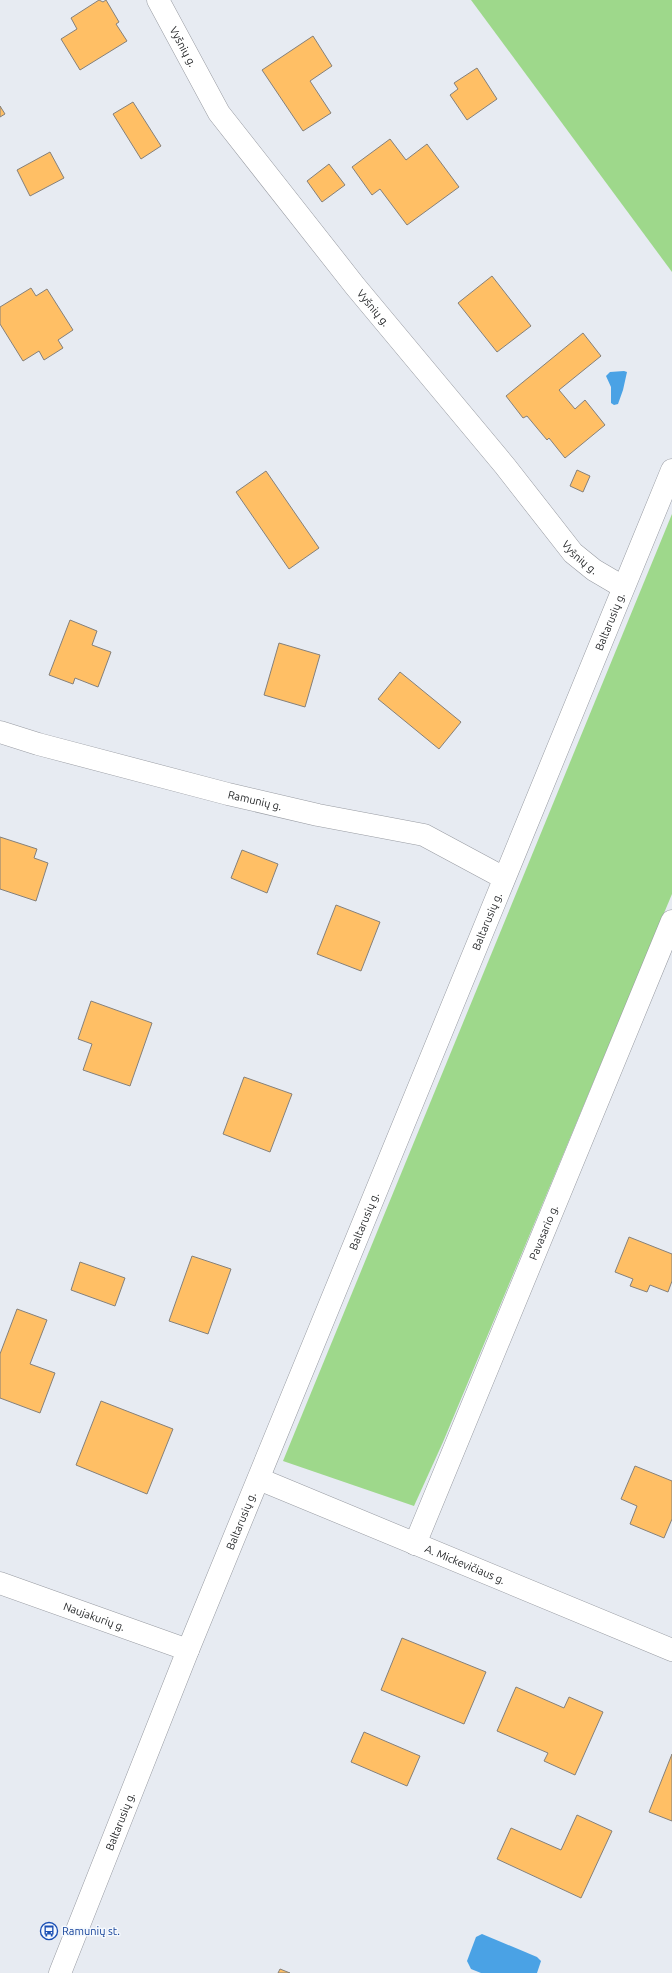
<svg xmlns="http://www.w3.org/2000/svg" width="672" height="1973" viewBox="0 0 672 1973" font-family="Ubuntu,sans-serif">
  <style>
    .green { fill: #9ed88b }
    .water { fill: #4aa2e5 }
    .building { fill: #ffbf65; stroke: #85807a }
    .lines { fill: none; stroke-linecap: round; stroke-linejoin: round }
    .minor-casing { stroke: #989ba2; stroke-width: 23 }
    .secondary-casing { stroke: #989ba2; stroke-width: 23 }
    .minor { stroke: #fff; stroke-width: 22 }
    .secondary { stroke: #fff; stroke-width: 22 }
    .labels { text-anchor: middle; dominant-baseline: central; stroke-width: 3; stroke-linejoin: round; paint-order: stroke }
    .street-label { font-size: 11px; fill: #1f2123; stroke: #f5f9fe }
    .transit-label { font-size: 11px; fill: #164399; stroke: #f5f9fe; text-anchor: start }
  </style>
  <rect width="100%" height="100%" fill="#e7ebf2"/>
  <!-- green -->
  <g class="green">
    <polygon points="471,0 672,0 672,272"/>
    <polygon points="672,514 672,894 443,1442 414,1506 283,1461"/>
  </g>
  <!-- water -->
  <g class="water">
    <polygon points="624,371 627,372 623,390 618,404 614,405 611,403 611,387 606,376 610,372"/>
    <polygon points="482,1934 537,1957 541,1961 537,1973 481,1973 471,1969 467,1961 476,1937"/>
  </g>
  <!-- building -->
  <g class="building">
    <polygon points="99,0 103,2 106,0 119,22 116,24 127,41 80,70 61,39 77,29 71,18"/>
    <polygon points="313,36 332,66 310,81 331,113 303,131 262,70"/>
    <polygon points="477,68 497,99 467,120 450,95 458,89 454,83"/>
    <polygon points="133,102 161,146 141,159 113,114"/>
    <polygon points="0,106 5,114 0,117"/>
    <polygon points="390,139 406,160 427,144 459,187 407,225 380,189 372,195 352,167"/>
    <polygon points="50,152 64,178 30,196 17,170"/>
    <polygon points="329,164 345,185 322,202 307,181"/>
    <polygon points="492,276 531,326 497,352 458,303"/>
    <polygon points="31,288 36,296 47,289 73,330 58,340 63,348 44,360 39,351 23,361 0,324 0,307"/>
    <polygon points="583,333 601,356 559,390 575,409 585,400 605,425 565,458 549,438 547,440 527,416 523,418 506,396"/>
    <polygon points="577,470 590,476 583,492 570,486"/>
    <polygon points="266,471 319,548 289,569 236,492"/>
    <polygon points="70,620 97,631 92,645 111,652 98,687 75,678 73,684 49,675"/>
    <polygon points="279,643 320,655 305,707 264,695"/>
    <polygon points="400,672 461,722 439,749 378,699"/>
    <polygon points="0,837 37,849 34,858 48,863 36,901 0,889"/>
    <polygon points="242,850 278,864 267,893 231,878"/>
    <polygon points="336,905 380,922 361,971 317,954"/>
    <polygon points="91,1001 152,1023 130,1086 83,1070 92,1044 78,1039"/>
    <polygon points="244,1077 292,1094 270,1152 223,1134"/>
    <polygon points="629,1237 672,1254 672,1281 668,1292 650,1285 647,1292 630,1286 633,1279 615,1272"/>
    <polygon points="192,1256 231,1269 208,1334 169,1321"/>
    <polygon points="80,1262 125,1278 115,1306 71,1290"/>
    <polygon points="17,1309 47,1320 30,1364 55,1373 40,1413 0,1398 0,1354"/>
    <polygon points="101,1401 173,1429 147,1494 76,1465"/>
    <polygon points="635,1466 672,1481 672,1519 664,1538 630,1524 637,1506 621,1499"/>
    <polygon points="402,1638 486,1672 464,1724 381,1690"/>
    <polygon points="516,1687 564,1708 569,1697 603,1712 575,1775 544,1761 548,1753 497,1731"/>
    <polygon points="364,1732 420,1756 407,1786 351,1762"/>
    <polygon points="672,1754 672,1821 649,1812"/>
    <polygon points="577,1815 612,1831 581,1898 497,1859 511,1828 561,1850"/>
    <polygon points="280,1969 290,1973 278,1973"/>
  </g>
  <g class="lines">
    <!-- minor casing -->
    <g class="minor-casing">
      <g id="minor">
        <path id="s1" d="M158,0L219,113L355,286L505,466L573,553L594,570L623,587"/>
        <path id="s2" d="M0,732L38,744L228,794L318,815L424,835L504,878"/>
        <path id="s3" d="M259,1479L672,1650"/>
        <path id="s4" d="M415,1544L672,921"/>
        <path id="s5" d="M0,1583L188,1650"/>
      </g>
    </g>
    <!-- secondary casing -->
    <g class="secondary-casing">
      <g id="secondary">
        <path id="s6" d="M60,1973L188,1650L672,470"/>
      </g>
    </g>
    <!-- minor -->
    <use href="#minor" class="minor"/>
    <!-- secondary -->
    <use href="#secondary" class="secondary"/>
  </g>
  <!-- icons -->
  <defs>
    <g id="bus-ring" transform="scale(0.9)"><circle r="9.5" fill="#f5f9fe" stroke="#1a4fb4" stroke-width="1.5"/><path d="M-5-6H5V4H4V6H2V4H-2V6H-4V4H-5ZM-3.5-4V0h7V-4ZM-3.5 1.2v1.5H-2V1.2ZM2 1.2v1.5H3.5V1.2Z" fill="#1a4fb4"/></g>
  </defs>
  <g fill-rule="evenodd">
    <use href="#bus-ring" x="49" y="1931"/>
  </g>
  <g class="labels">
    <!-- street labels -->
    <g class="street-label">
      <text stroke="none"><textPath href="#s1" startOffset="53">Vyšnių g.</textPath></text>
      <text stroke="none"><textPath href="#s1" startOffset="377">Vyšnių g.</textPath></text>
      <text stroke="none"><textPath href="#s1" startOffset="701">Vyšnių g.</textPath></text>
      <text stroke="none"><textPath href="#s6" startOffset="1459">Baltarusių g.</textPath></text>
      <text stroke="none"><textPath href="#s2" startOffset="264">Ramunių g.</textPath></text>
      <text stroke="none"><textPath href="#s6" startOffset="1135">Baltarusių g.</textPath></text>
      <text stroke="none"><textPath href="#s6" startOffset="811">Baltarusių g.</textPath></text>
      <text stroke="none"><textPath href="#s4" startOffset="337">Pavasario g.</textPath></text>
      <text stroke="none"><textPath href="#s6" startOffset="487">Baltarusių g.</textPath></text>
      <text stroke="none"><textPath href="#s3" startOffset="223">A. Mickevičiaus g.</textPath></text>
      <text stroke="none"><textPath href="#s5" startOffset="100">Naujakurių g.</textPath></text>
      <text stroke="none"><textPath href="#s6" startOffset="163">Baltarusių g.</textPath></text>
    </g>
    <!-- transit labels -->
    <g class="transit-label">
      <text x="62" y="1931">Ramunių st.</text>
    </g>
  </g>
</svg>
